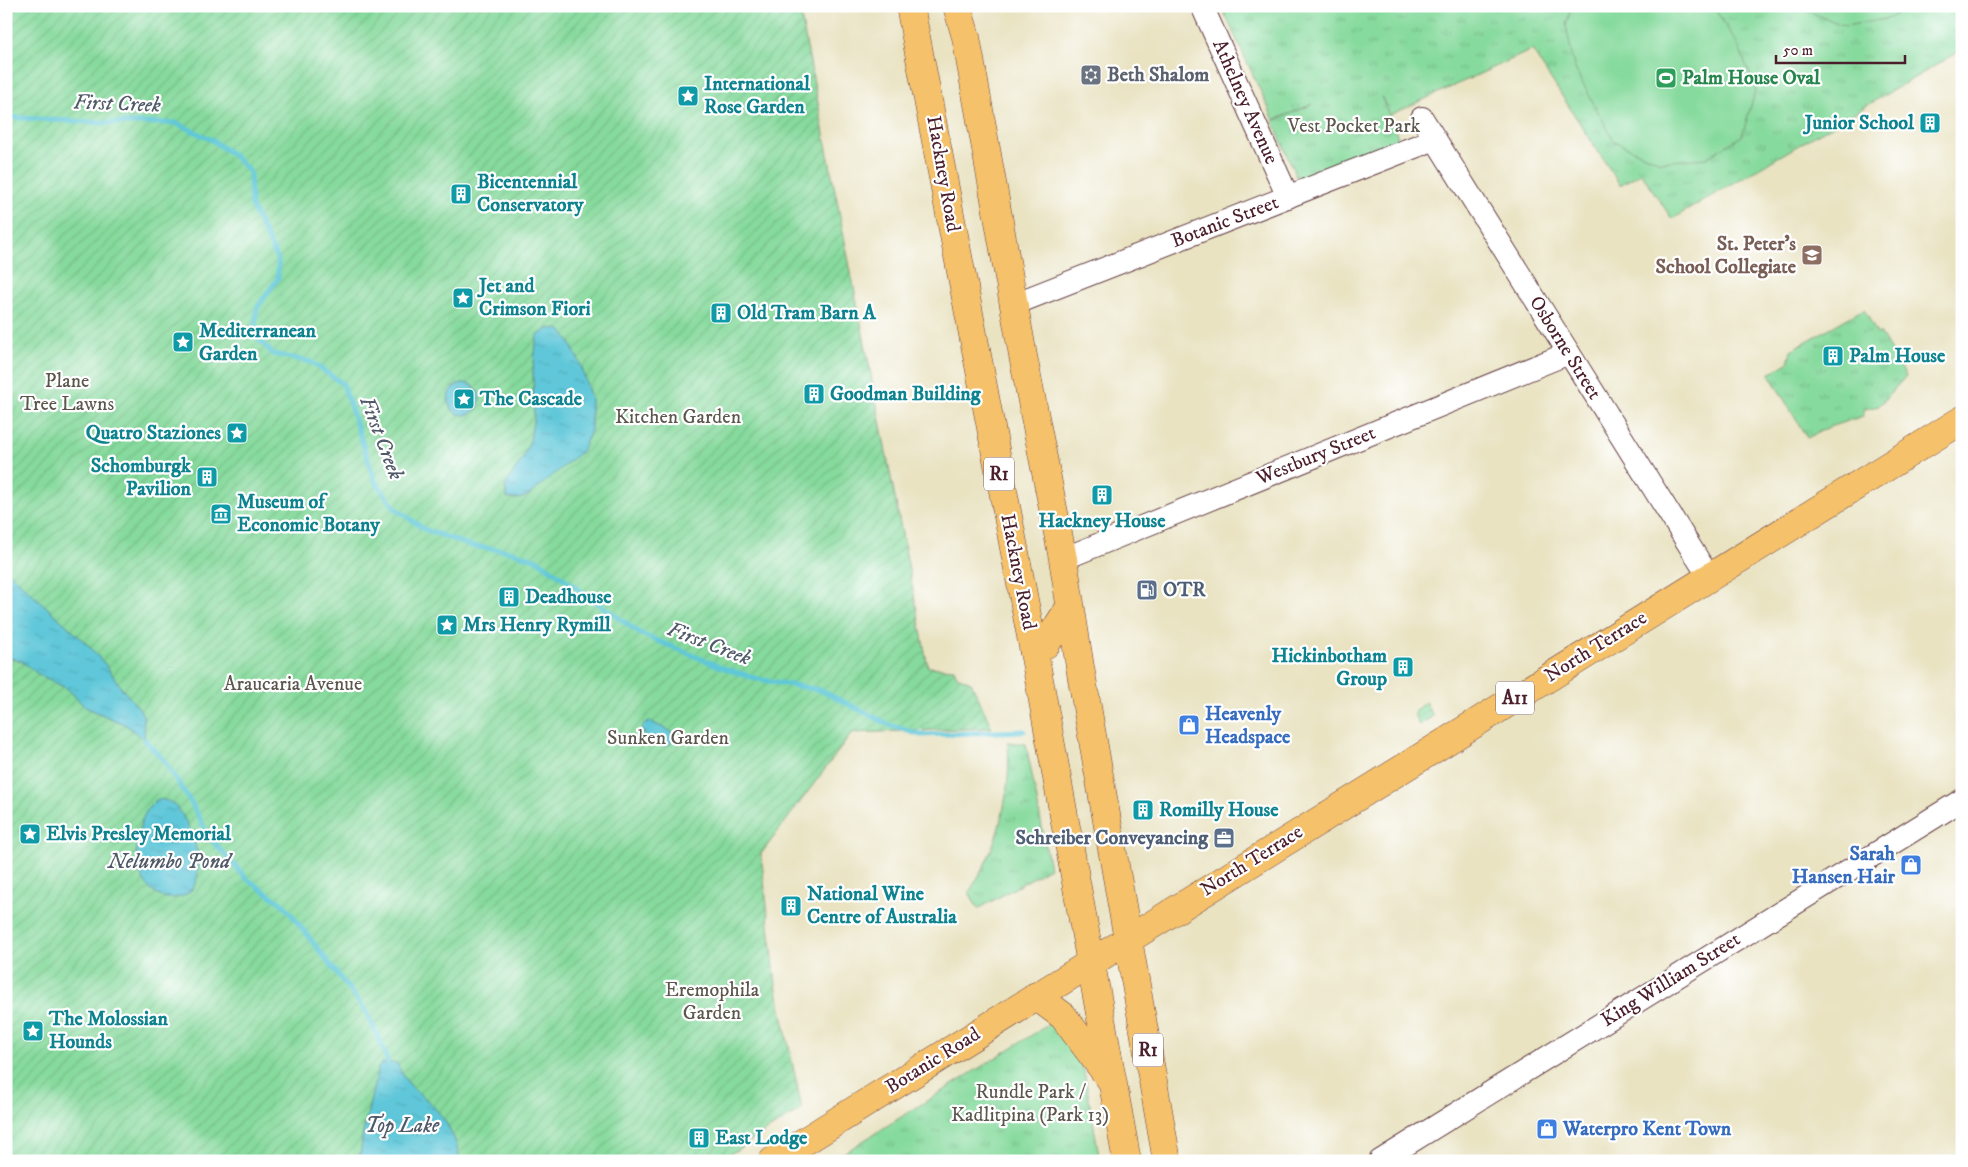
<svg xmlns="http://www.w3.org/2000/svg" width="1968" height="1167" viewBox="0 0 1968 1167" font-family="'IM FELL DW Pica',serif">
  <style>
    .grass { fill: url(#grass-tufts); stroke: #687c64 }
    .garden { fill: url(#garden-furrows); stroke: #687c64 }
    .pitch { fill: #86da9d; stroke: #687c64 }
    .water { fill: url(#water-ripples); stroke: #547382 }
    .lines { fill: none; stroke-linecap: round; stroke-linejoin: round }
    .stream { stroke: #5ec7d9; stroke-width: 5 }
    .minor-casing { stroke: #623c42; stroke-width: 24 }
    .major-casing { stroke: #623c42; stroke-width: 29 }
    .highway-casing { stroke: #623c42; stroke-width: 29 }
    .minor { stroke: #fff; stroke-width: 22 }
    .major { stroke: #f5c16b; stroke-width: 28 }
    .highway { stroke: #f5c16b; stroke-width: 28 }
    .labels { text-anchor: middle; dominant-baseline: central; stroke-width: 4.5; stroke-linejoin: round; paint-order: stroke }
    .shield { fill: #fff; stroke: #80626b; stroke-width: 1 }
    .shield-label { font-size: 19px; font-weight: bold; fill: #4a1f2b }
    .worship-label { font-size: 20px; font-weight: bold; fill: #5b616d; stroke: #fff; text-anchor: start }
    .leisure-label { font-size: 20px; font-weight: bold; fill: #27864d; stroke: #fff; text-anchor: start }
    .culture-label { font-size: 20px; font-weight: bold; fill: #0d838f; stroke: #fff; text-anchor: start }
    .street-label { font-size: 20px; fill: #4a1f2b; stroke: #fff }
    .park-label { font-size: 20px; fill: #5c574d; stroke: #fff }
    .education-label { font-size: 20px; font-weight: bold; fill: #785e54; stroke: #fff; text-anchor: end }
    .service-label { font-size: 20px; font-weight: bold; fill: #4e5e75; stroke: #fff; text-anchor: start }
    .shop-label { font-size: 20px; font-weight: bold; fill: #366cbe; stroke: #fff; text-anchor: start }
    .water-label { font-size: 21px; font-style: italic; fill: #515a68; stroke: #fff }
  </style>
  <defs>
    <pattern id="grass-tufts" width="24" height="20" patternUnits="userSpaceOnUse" patternTransform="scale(1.25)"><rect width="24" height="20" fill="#86da9d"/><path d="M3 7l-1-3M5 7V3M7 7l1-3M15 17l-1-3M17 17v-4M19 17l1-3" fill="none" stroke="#75bb87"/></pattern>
    <pattern id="garden-furrows" width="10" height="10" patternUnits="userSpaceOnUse" patternTransform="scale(1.25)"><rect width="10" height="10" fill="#86da9d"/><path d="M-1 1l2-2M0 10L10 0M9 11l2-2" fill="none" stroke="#75bb87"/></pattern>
    <pattern id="water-ripples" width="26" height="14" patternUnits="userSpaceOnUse" patternTransform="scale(1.25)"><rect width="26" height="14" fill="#5ec7d9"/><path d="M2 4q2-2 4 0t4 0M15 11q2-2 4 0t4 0" fill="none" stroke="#53aaba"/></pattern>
  </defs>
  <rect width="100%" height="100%" fill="#fff"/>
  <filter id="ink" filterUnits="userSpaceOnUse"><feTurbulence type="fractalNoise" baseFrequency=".02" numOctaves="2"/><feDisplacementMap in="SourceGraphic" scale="10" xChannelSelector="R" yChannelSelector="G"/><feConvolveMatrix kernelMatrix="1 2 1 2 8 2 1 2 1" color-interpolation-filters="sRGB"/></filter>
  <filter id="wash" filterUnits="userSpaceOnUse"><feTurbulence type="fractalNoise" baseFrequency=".0096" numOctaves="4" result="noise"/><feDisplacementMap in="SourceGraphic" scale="20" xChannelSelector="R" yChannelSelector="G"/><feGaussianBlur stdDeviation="1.12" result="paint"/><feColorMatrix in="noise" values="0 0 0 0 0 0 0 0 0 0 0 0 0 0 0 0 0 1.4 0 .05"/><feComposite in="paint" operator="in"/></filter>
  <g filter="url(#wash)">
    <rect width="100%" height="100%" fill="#e9e3c2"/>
    <!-- grass -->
    <g class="grass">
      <polygon points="1221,6 1962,6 1962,50 1672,219 1641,173 1620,185 1532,50 1390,115 1381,96 1401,144 1300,186 1273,121 1313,104 1274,120"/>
      <polygon points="1864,309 1877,334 1880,333 1906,376 1879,406 1865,409 1863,416 1829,427 1807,438 1769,374 1788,363 1791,350"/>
      <path d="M1008,742L1026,744L1050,868L978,909L969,892C998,849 1012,794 1008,742Z"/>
      <polygon points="1051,1023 1072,1048 1084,1071 1100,1161 831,1161"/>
    </g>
    <!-- garden -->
    <g class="garden">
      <polygon points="6,6 799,6 928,667 954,669 957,676 971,682 992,728 852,733 761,854 776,985 802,1109 719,1161 6,1161"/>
      <polygon points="1425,702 1433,716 1419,725 1415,717 1415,711"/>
    </g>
    <!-- pitch -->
    <g class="pitch">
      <polygon points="1572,6 1713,6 1737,43 1756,89 1742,136 1706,158 1660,162 1614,141 1574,67 1566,25"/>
      <polygon points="1795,6 1908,6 1890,18 1845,26"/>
    </g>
    <!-- water -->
    <g class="water">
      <path d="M549,328L561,330L567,337L581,365L591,399V431L582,451L529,495C521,499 516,500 507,498L505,486L523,458L530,440L534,416L533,370L537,336Z"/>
      <circle cx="464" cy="399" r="16"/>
      <polygon points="6,570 87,644 105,664 123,690 139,708 143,715 145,740 126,725 85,707 68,689 38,674 21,661 6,657"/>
      <polygon points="649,721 672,732 671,736 673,737 670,745 667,743 665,746 643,736 644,733 641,731 644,723 648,724"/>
      <path d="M158,799C163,800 168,800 172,803C194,820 219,899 170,898C129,897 127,819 158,799Z"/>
      <path d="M382,1063H397C407,1087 416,1089 432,1105C446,1119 459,1142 459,1161H360L362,1137L378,1068Z"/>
    </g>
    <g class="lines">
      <!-- stream -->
      <g class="stream">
        <polyline points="6,117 104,123 176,123 212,140 234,156 250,172 251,205 278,260 278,278 257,308 254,334 273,354 311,362 343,384 375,481 395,508 424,529 471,546 509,551 538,560 641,634 726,669 758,679 820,690 892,726 921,735 1024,731"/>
        <polyline points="145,740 165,762 192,804 209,837 247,879 284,905 366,1011 385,1053 389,1068"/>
      </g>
    </g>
  </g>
  <g filter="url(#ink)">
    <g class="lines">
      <!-- minor casing -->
      <g class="minor-casing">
        <g id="minor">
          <polyline points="1202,6 1288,197"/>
          <polyline points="1422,118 1709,577"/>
          <polyline points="1014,304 1435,139"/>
          <polyline points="1063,559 1569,353"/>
          <polyline points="1380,1161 1962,800"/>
        </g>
      </g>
      <!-- major casing -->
      <g class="major-casing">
        <polyline id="major" points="773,1161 1962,420"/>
      </g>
      <!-- highway casing -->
      <g class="highway-casing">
        <g id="highway">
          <polyline points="910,6 1034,652 1127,1161"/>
          <polyline points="957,6 966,37 1023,356 1063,559 1080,667 1167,1161"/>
          <polyline points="1034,652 1046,644 1070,607"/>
          <polyline points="1036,996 1063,1016 1111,1080"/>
        </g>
      </g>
      <!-- minor -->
      <use href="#minor" class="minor"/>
      <!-- major -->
      <use href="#major" class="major"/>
      <!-- highway -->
      <use href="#highway" class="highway"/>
    </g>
  </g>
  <!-- icons -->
  <defs>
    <g id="synagogue-square" transform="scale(1.125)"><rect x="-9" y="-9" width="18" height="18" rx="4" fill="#6b7280" stroke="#fff"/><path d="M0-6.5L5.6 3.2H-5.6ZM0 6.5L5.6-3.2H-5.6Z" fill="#fff"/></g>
    <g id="stadium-square" transform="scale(1.125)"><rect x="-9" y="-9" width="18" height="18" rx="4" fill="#2e9e5b" stroke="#fff"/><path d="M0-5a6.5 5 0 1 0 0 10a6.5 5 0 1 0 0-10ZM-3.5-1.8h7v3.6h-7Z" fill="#fff"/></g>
    <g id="sight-square" transform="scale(1.125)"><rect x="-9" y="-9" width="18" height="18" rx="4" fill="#0f9aa8" stroke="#fff"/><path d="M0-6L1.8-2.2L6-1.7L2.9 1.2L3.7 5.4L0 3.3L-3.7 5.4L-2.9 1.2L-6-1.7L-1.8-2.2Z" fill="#fff"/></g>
    <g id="building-square" transform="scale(1.125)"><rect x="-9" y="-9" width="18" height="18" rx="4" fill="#0f9aa8" stroke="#fff"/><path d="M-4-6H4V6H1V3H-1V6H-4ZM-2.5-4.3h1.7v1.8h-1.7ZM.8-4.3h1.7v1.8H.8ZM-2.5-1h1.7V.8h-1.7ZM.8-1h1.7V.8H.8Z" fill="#fff"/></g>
    <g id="school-square" transform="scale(1.125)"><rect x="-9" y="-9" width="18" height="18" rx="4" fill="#8d6e63" stroke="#fff"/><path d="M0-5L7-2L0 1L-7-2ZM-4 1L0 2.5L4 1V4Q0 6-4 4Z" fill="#fff"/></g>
    <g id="museum-square" transform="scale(1.125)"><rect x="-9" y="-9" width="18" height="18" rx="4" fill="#0f9aa8" stroke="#fff"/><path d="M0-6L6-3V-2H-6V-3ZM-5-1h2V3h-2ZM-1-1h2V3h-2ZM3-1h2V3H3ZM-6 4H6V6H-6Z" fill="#fff"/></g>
    <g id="fuel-square" transform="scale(1.125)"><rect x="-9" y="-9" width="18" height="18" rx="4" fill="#5c6f8a" stroke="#fff"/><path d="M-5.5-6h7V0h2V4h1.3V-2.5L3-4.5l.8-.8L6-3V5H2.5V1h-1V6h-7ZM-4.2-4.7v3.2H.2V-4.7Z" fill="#fff"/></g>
    <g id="shop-square" transform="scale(1.125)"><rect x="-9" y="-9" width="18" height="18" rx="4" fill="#3f7fe0" stroke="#fff"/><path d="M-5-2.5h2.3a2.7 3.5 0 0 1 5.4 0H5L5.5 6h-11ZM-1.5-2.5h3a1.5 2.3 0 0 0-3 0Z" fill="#fff"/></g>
    <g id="office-square" transform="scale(1.125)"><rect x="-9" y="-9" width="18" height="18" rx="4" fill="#5c6f8a" stroke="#fff"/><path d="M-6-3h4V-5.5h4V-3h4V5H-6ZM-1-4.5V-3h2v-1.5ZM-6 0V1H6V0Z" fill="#fff"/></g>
  </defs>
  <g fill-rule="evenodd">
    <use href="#synagogue-square" x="1091" y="75"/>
    <use href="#stadium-square" x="1666" y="78"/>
    <use href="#sight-square" x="688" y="96"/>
    <use href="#building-square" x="1930" y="123"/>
    <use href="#building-square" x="461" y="194"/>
    <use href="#school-square" x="1812" y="255"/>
    <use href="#sight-square" x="463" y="298"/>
    <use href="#building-square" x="721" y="313"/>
    <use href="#sight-square" x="183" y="342"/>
    <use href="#building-square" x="1833" y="356"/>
    <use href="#building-square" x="814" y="394"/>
    <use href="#sight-square" x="464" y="399"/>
    <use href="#sight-square" x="237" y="433"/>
    <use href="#building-square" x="207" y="477"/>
    <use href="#building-square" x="1102" y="495"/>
    <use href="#museum-square" x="221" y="514"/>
    <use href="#fuel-square" x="1147" y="590"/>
    <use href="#building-square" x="509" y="597"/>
    <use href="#sight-square" x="447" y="625"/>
    <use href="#building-square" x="1403" y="667"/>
    <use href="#shop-square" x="1189" y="725"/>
    <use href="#building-square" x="1143" y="810"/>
    <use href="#sight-square" x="30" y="834"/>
    <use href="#office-square" x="1224" y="838"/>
    <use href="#shop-square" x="1911" y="865"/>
    <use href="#building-square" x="791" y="906"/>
    <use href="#sight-square" x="33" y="1031"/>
    <use href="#shop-square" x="1547" y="1129"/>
    <use href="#building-square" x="699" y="1138"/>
  </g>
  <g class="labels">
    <!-- shield labels -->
    <g class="shield">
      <rect x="984" y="457.5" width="30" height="33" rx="4"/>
      <rect x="1496" y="681.5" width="38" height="33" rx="4"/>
      <rect x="1133" y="1033.5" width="30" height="33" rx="4"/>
    </g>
    <g class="shield-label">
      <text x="999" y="474">R1</text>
      <text x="1515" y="698">A11</text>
      <text x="1148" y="1050">R1</text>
    </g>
    <!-- worship labels -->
    <g class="worship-label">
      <text x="1107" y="75">Beth Shalom</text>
    </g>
    <!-- leisure labels -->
    <g class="leisure-label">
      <text x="1682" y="78">Palm House Oval</text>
    </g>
    <!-- culture labels -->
    <g class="culture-label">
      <text x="704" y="84">International<tspan x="704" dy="23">Rose Garden</tspan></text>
      <text x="1914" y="123" text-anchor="end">Junior School</text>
      <text x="477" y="182">Bicentennial<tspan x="477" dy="23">Conservatory</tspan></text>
      <text x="479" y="286">Jet and<tspan x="479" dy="23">Crimson Fiori</tspan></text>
      <text x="737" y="313">Old Tram Barn A</text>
      <text x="199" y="331">Mediterranean<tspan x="199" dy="23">Garden</tspan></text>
      <text x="1849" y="356">Palm House</text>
      <text x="830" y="394">Goodman Building</text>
      <text x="480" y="399">The Cascade</text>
      <text x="221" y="433" text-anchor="end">Quatro Staziones</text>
      <text x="191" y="466" text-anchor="end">Schomburgk<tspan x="191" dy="23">Pavilion</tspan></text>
      <text x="237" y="502">Museum of<tspan x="237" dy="23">Economic Botany</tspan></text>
      <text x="1102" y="521" text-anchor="middle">Hackney House</text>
      <text x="525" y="597">Deadhouse</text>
      <text x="463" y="625">Mrs Henry Rymill</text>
      <text x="1387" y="656" text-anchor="end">Hickinbotham<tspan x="1387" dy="23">Group</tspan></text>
      <text x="1159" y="810">Romilly House</text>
      <text x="46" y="834">Elvis Presley Memorial</text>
      <text x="807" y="894">National Wine<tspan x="807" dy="23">Centre of Australia</tspan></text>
      <text x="49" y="1019">The Molossian<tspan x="49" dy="23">Hounds</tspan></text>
      <text x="715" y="1138">East Lodge</text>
    </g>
    <!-- street labels -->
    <g class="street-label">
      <text transform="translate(1245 102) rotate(66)">Athelney Avenue</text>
      <text transform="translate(943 174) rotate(80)">Hackney Road</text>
      <text transform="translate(1225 222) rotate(-21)">Botanic Street</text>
      <text transform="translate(1565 348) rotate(58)">Osborne Street</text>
      <text transform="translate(1316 456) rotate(-22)">Westbury Street</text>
      <text transform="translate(1018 572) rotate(79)">Hackney Road</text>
      <text transform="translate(1596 647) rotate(-32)">North Terrace</text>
      <text transform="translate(1252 861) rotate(-32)">North Terrace</text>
      <text transform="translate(1671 980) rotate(-32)">King William Street</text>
      <text transform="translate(933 1061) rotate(-32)">Botanic Road</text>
    </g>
    <!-- park labels -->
    <g class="park-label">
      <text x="1354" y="126">Vest Pocket Park</text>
      <text x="67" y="381">Plane<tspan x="67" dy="23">Tree Lawns</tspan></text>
      <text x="678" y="417">Kitchen Garden</text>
      <text x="293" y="684">Araucaria Avenue</text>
      <text x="668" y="738">Sunken Garden</text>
      <text x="712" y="990">Eremophila<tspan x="712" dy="23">Garden</tspan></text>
      <text x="1030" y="1092">Rundle Park /<tspan x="1030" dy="23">Kadlitpina (Park 13)</tspan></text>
    </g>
    <!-- education labels -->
    <g class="education-label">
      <text x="1796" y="244">St. Peter's<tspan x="1796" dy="23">School Collegiate</tspan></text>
    </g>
    <!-- service labels -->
    <g class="service-label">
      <text x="1163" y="590">OTR</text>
      <text x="1208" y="838" text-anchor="end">Schreiber Conveyancing</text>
    </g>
    <!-- shop labels -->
    <g class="shop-label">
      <text x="1205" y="714">Heavenly<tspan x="1205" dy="23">Headspace</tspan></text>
      <text x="1895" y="854" text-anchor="end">Sarah<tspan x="1895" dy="23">Hansen Hair</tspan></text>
      <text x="1563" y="1129">Waterpro Kent Town</text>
    </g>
    <!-- water labels -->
    <g class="water-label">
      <text transform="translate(117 104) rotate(2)">First Creek</text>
      <text transform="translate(381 438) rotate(69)">First Creek</text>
      <text transform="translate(709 644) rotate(21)">First Creek</text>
      <text x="169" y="862">Nelumbo Pond</text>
      <text x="402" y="1126">Top Lake</text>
    </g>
  </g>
  <!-- margin -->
  <rect width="1968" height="1167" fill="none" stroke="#fff" stroke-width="25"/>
  <!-- scale -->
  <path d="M1776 55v8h129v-8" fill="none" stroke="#4a1f2b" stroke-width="2.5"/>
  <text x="1783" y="55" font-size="15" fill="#4a1f2b" stroke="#ffffff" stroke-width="4" paint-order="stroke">50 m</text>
</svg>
